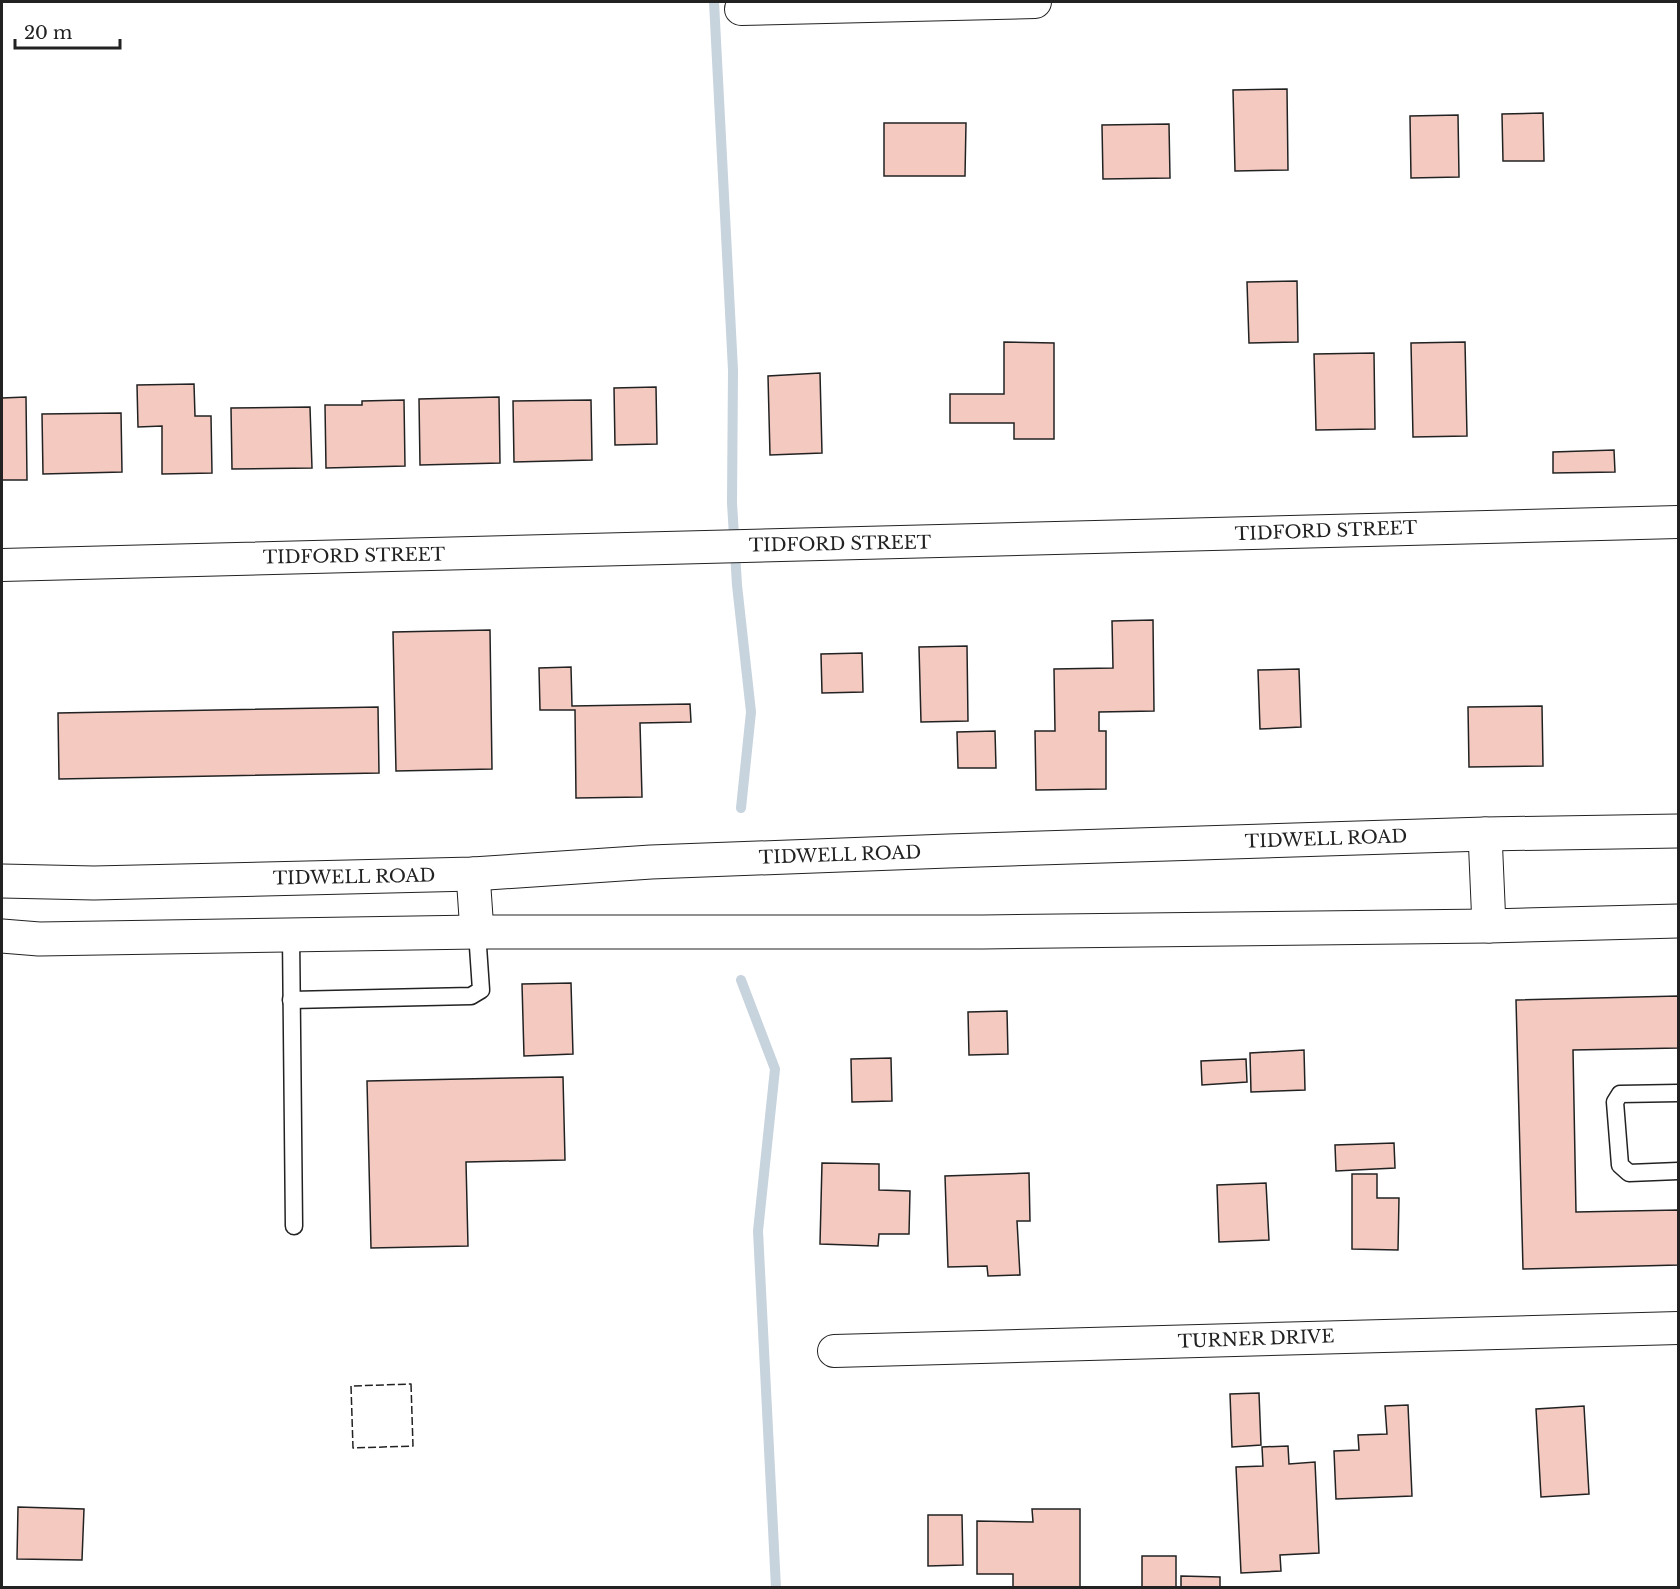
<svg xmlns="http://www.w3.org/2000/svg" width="1680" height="1589" viewBox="0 0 1680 1589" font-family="'Libre Baskerville',serif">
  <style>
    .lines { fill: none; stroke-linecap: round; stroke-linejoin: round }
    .stream { stroke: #c7d3dd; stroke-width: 10 }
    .building { fill: #f3c9c0; stroke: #222; stroke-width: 1.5 }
    .lane-casing { stroke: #222; stroke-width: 19 }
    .street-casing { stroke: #222; stroke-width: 34 }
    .secondary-casing { stroke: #222; stroke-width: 35 }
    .lane { stroke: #fff; stroke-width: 16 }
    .street { stroke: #fff; stroke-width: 32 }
    .secondary { stroke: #fff; stroke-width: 33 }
    .fence { stroke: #222; stroke-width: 1.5; stroke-dasharray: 8 3; stroke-linecap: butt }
    .labels { text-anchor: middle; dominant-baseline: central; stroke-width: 4.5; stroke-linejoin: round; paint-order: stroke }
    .street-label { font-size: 18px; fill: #222; stroke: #fff }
  </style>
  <rect width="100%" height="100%" fill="#fff"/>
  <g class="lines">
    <!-- stream -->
    <g class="stream">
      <polyline points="714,2 733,370 732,503 737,585 751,712 741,808"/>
      <polyline points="741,980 775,1069 758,1231 776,1588"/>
    </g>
  </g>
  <!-- building -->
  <g class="building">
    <polygon points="1287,89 1288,170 1235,171 1233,90"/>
    <polygon points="1543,113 1544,161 1503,161 1502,114"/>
    <polygon points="1458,115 1459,177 1411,178 1410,116"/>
    <polygon points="884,123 966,123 965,176 884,176"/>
    <polygon points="1169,124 1170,178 1103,179 1102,125"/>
    <polygon points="1297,281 1298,342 1249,343 1247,282"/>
    <polygon points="1004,342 1054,343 1054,439 1014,439 1014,423 950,423 950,394 1004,394"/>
    <polygon points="1465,342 1467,436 1413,437 1411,343"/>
    <polygon points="1374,353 1375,429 1316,430 1314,354"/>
    <polygon points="820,373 822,453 770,455 768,376"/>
    <polygon points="194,384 195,416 211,416 212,473 162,474 162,426 138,427 137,385"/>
    <polygon points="656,387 657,444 615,445 614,388"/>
    <polygon points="26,397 27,480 2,480 2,398"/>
    <polygon points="499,397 500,463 420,465 419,399"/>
    <polygon points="404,400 405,466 326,468 325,405 362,405 362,401"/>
    <polygon points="591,400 592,460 514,462 513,401"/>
    <polygon points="310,407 312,468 232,469 231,408"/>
    <polygon points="121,413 122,472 43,474 42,414"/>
    <polygon points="1614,450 1615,472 1553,473 1553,452"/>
    <polygon points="1153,620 1154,711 1099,712 1099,731 1106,731 1106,789 1036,790 1035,731 1055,731 1054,669 1113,668 1112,621"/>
    <polygon points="490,630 492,769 396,771 393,632"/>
    <polygon points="967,646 968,721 921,722 919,647"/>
    <polygon points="862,653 863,692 822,693 821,654"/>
    <polygon points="571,667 572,706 690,704 691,722 640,723 642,797 576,798 575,710 540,710 539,668"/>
    <polygon points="1299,669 1301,727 1260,729 1258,670"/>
    <polygon points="1542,706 1543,766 1469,767 1468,707"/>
    <polygon points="378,707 379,773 59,779 58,713"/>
    <polygon points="995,731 996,768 958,768 957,732"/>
    <polygon points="571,983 573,1054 524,1056 522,984"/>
    <polygon points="1678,996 1678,1048 1573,1050 1576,1212 1678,1210 1678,1265 1523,1269 1516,1000"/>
    <polygon points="1007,1011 1008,1054 969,1055 968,1012"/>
    <polygon points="1304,1050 1305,1090 1251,1092 1250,1053"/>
    <polygon points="891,1058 892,1101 852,1102 851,1059"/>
    <polygon points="1246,1059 1247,1082 1202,1085 1201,1061"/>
    <polygon points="563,1077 565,1160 466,1162 468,1246 371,1248 367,1081"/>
    <polygon points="1394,1143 1395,1168 1336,1171 1335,1145"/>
    <polygon points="822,1163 879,1164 879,1190 910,1191 909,1234 879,1234 878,1246 820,1244"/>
    <polygon points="1029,1173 1030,1221 1017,1221 1020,1275 988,1276 987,1266 948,1267 945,1176"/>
    <polygon points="1352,1174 1377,1174 1377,1198 1399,1198 1398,1250 1352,1249"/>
    <polygon points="1266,1183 1269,1240 1219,1242 1217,1185"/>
    <polygon points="1259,1393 1261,1445 1232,1447 1230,1394"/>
    <polygon points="1408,1405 1412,1496 1336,1499 1334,1451 1359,1450 1358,1435 1387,1434 1385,1406"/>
    <polygon points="1584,1406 1589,1494 1541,1497 1536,1409"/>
    <polygon points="1288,1446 1289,1464 1315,1462 1319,1553 1280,1555 1281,1571 1241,1573 1236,1467 1263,1466 1262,1447"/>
    <polygon points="18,1507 84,1509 82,1560 17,1559"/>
    <polygon points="1032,1509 1080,1509 1080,1588 1013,1588 1013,1574 977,1574 977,1521 1033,1522"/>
    <polygon points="928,1515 962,1515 963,1565 928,1566"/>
    <rect x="1142" y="1556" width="34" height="32"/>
    <polygon points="1181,1576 1220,1577 1220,1588 1181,1588"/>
  </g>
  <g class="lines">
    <!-- lane casing -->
    <g class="lane-casing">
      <g id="lane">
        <polyline points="291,935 294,1226"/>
        <polyline points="291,1000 471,996 481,990 477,932"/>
        <polyline points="1678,1093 1620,1094 1615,1102 1620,1165 1629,1173 1678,1171"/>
      </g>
    </g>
    <!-- street casing -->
    <g class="street-casing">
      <g id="street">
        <polyline points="741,9 1035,2"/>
        <polyline points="2,565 1678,522"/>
        <polyline points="834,1351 1678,1328"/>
      </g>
    </g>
    <!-- secondary casing -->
    <g class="secondary-casing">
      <g id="secondary">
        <polyline points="1485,834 1489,926"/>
        <polyline points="473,874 477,932"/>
        <polyline points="2,881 94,883 473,874 651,862 948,851 1485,834 1678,831"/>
        <polyline points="2,936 39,939 477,932 983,932 1489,926 1678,921"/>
      </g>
    </g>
    <!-- lane -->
    <use href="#lane" class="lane"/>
    <!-- street -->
    <use href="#street" class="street"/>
    <!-- secondary -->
    <use href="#secondary" class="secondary"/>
    <!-- fence -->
    <polygon class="fence" points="411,1384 413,1446 353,1448 351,1386"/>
  </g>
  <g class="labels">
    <!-- street labels -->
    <g class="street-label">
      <text transform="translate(1326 531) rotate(-2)">TIDFORD STREET</text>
      <text transform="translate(840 544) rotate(-1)">TIDFORD STREET</text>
      <text transform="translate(354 556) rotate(-1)">TIDFORD STREET</text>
      <text transform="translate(1326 839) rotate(-2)">TIDWELL ROAD</text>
      <text transform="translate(840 855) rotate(-2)">TIDWELL ROAD</text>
      <text transform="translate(354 877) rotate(-1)">TIDWELL ROAD</text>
      <text transform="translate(1256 1339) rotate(-2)">TURNER DRIVE</text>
    </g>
  </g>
  <!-- border -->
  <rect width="1680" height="1589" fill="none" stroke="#222222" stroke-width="6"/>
  <!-- scale -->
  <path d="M15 39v9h105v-9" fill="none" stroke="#222222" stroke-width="3"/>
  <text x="24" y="39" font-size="18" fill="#222222" stroke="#ffffff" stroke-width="4.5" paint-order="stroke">20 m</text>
</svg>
